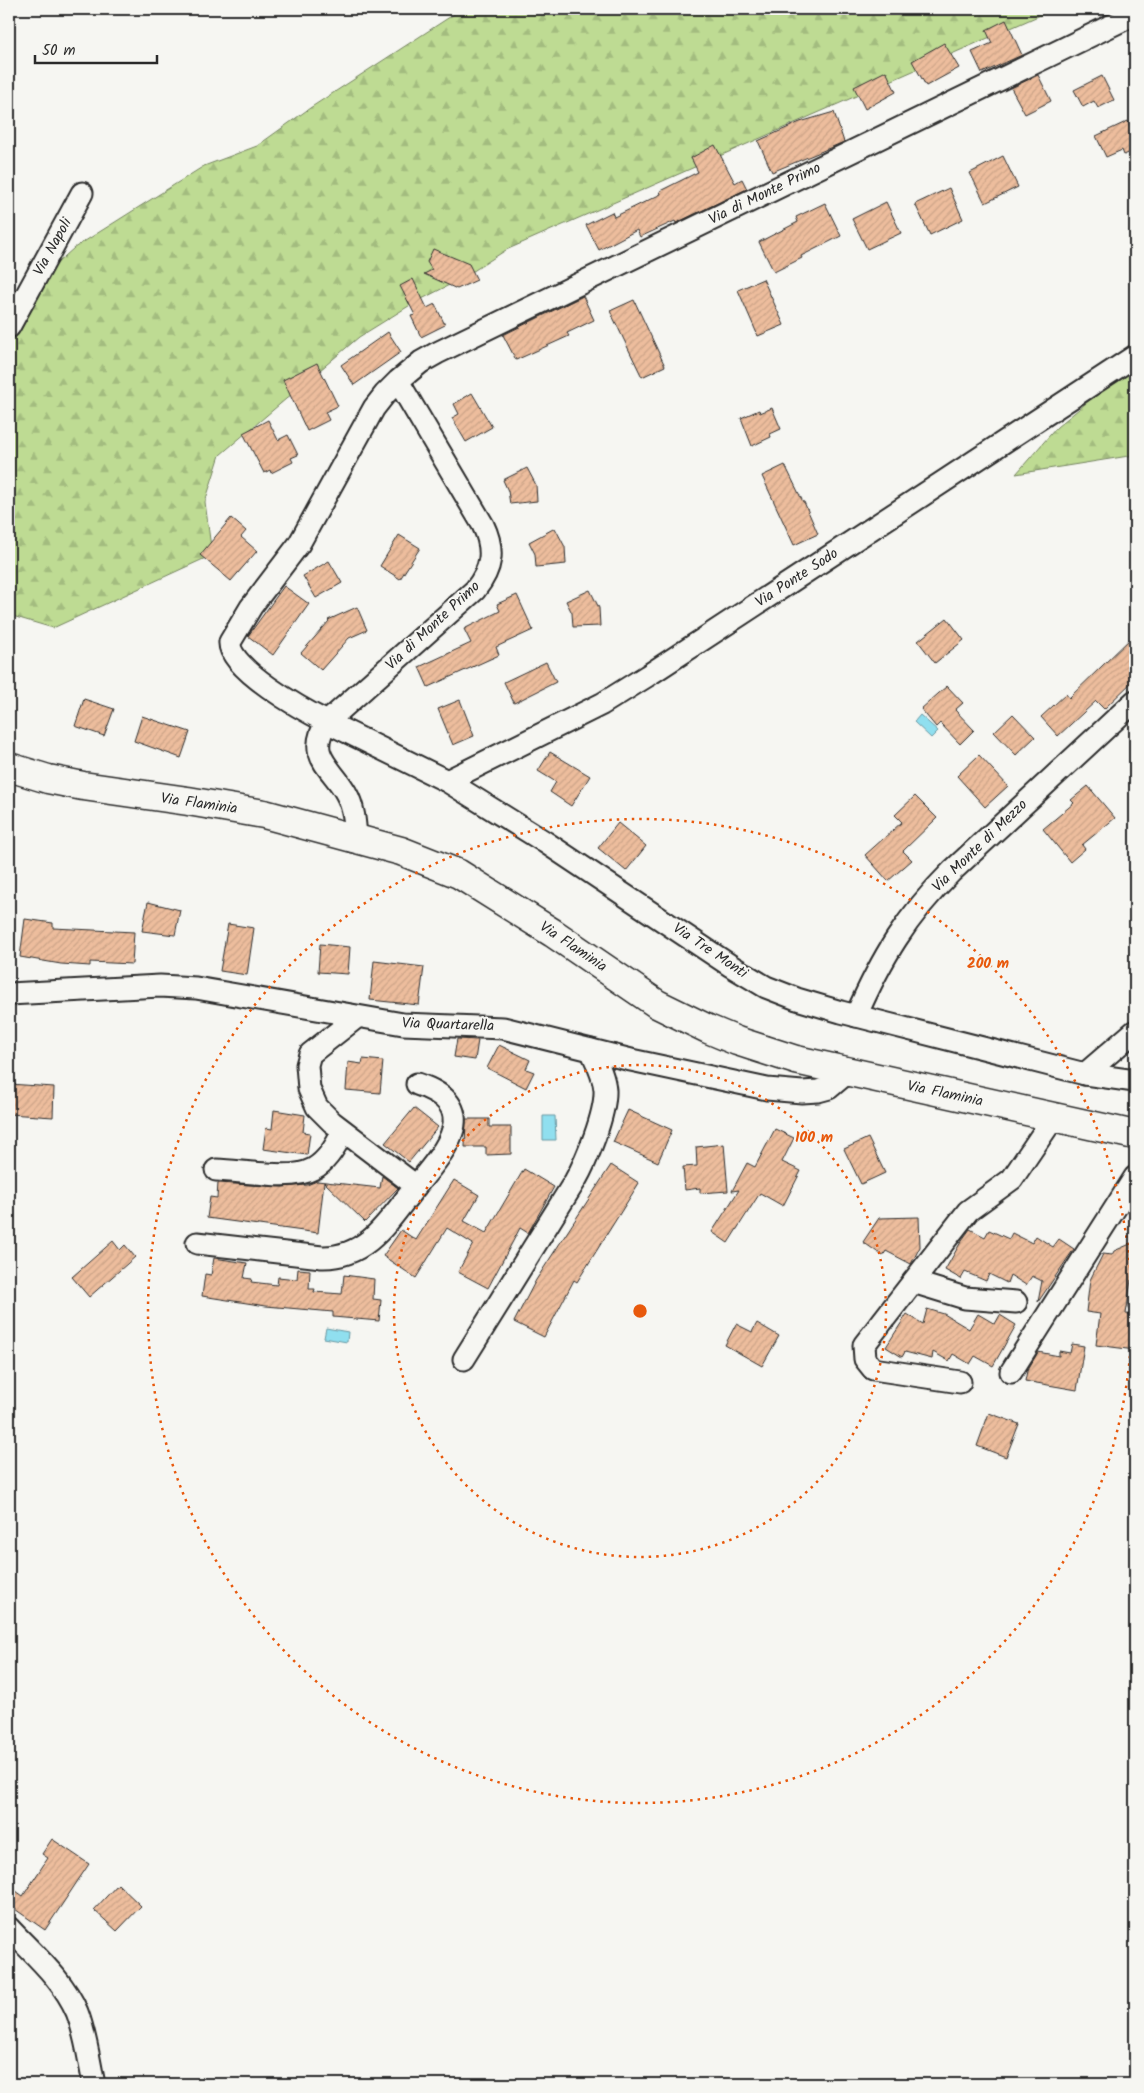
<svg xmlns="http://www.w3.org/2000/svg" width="1144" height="2093" viewBox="0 0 1144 2093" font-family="Kalam,sans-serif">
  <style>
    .forest { fill: url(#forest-firs); stroke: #74835f }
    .water { fill: #90dfef; stroke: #6897a1 }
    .building { fill: url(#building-hatch); stroke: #2b2b2b }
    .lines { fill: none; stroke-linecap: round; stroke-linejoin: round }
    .minor-casing { stroke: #2b2b2b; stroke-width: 25 }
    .major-casing { stroke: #2b2b2b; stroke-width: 31 }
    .minor { stroke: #f6f6f2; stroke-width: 21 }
    .major { stroke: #f6f6f2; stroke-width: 28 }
    .ring { fill: none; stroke: #e8590c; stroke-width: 2.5; stroke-dasharray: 2.5 5 }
    .labels { text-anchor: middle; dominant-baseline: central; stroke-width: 4; stroke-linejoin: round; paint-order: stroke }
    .street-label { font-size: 15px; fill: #2b2b2b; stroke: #f6f6f2 }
    .centre { fill: #e8590c; stroke: #f6f6f2; stroke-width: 2.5 }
    .ring-label { font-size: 15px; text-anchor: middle; font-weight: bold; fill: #e8590c; stroke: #f6f6f2; stroke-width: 4; stroke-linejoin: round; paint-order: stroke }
  </style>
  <defs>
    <pattern id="forest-firs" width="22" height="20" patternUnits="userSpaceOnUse" patternTransform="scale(1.25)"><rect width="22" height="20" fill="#bedb93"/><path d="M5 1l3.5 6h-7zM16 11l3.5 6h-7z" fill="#a3bc7f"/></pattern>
    <pattern id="building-hatch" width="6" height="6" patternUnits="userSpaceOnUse" patternTransform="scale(1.25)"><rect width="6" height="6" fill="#edbd9d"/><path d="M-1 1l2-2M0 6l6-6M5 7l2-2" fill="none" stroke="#cba387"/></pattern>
  </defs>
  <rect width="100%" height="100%" fill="#f6f6f2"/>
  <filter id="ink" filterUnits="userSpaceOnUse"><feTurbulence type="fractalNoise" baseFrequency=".02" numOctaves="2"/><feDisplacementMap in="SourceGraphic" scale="10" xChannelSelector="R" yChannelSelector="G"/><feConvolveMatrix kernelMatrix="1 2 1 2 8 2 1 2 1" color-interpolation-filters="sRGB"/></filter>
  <g filter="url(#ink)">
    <!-- forest -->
    <g class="forest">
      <polygon points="462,9 1054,9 506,250 461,279 412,304 359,337 220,455 205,502 212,555 53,628 9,615 9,306 74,248 204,166 257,146 310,108"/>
      <polygon points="1135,363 1135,455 1016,474 1057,427"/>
    </g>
    <!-- water -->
    <g class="water">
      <polygon points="920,715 938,731 931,738 914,722"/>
      <polygon points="543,1116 555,1116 556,1140 543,1140"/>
      <polygon points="326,1328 348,1332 347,1342 324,1338"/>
    </g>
    <!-- building -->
    <g class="building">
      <polygon points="1006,20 1022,55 982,73 972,52 992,43 986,30"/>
      <polygon points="944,43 959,68 926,86 912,61"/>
      <polygon points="886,71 896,92 865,109 854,87"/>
      <polygon points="1038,75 1051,101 1025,114 1011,88"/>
      <polygon points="1102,76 1114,100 1098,108 1094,101 1083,107 1074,90"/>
      <polygon points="834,112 844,142 772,172 758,141 800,122"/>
      <polygon points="1128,121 1135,137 1135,150 1124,155 1122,150 1106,157 1096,136"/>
      <polygon points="715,145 735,183 742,179 747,189 676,223 675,221 640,237 637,230 599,250 586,225 612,212 614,217 661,194 660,191 698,172 691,158"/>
      <polygon points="1003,156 1018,187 985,203 970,173"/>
      <polygon points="949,188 963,219 930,235 915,204"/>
      <polygon points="886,202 901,233 867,249 852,219"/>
      <polygon points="825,203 841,236 801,256 802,258 774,272 759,242 798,222 796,217"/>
      <polygon points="433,249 469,264 477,280 457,289 424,274 432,270 427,262"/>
      <polygon points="413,279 427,308 435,304 445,325 421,337 411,316 415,315 400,286"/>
      <polygon points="763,279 784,325 758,336 738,290"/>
      <polygon points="583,296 594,320 567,333 569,336 516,360 503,335"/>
      <polygon points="634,300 665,366 642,377 610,311"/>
      <polygon points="388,332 401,352 354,385 341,365"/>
      <polygon points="317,363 338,406 325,412 329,420 307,431 283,380"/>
      <polygon points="472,393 492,427 466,442 452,418 459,414 454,404"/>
      <polygon points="772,408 781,429 770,434 771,437 752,446 741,418 759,410 760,413"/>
      <polygon points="268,420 278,440 288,435 298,455 291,458 293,462 271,473 270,470 264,473 243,433"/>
      <polygon points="785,465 803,502 804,502 818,534 794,545 762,476"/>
      <polygon points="527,468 536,485 537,501 510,504 508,491 503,480"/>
      <polygon points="231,518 246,531 241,537 257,551 231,581 200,555"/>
      <polygon points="555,528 565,547 566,564 536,567 535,554 529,542"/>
      <polygon points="399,535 420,548 400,579 380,566"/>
      <polygon points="329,561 342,583 316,598 303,576"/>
      <polygon points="284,586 309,604 273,655 248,636"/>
      <polygon points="590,590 599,608 600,626 573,627 572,613 566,601"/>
      <polygon points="517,595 533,630 496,647 499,655 428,687 419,667 471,643 464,629 500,611 497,604"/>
      <polygon points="357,607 367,630 349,638 321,670 301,653 329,621 328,620"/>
      <polygon points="947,618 964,640 935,663 918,641"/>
      <polygon points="1135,634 1135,679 1104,709 1096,701 1058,736 1041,717 1066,694 1069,698"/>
      <polygon points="546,662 556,682 514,703 504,682"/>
      <polygon points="947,686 963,703 955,710 974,730 960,744 940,723 936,727 921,709"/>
      <polygon points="84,699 114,709 104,736 75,726"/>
      <polygon points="460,700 474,736 453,745 438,709"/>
      <polygon points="1013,714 1035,737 1016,755 994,732"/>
      <polygon points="142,716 190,732 181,758 134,741"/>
      <polygon points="550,752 590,776 571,806 550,792 556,782 538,771"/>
      <polygon points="979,755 1008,786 985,807 957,776"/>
      <polygon points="1088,786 1115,818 1082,845 1085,849 1070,862 1043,829 1074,803 1071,800"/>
      <polygon points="915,796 937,818 903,851 912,860 888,881 865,855 902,822 895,815"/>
      <polygon points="618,823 646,846 626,871 598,848"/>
      <polygon points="148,902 180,910 175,935 142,931"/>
      <polygon points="25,919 53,923 53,928 134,932 132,964 90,962 90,966 61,964 20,957"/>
      <polygon points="228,924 254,928 247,975 220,971"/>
      <polygon points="320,944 350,947 348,974 318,972"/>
      <polygon points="374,961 424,967 419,1005 370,1000"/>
      <polygon points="457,1039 478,1040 475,1060 454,1057"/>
      <polygon points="499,1045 530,1060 526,1069 534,1072 526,1088 487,1068"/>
      <polygon points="363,1059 383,1061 380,1093 346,1090 348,1062 362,1064"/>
      <polygon points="9,1084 54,1087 53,1117 9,1114"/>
      <polygon points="414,1108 438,1127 409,1162 385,1143"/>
      <polygon points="274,1110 305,1115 303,1132 310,1133 307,1155 263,1149 266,1128 272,1129"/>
      <polygon points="628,1110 672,1130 658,1162 613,1142"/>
      <polygon points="466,1119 489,1119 489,1127 511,1127 511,1154 486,1155 486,1147 465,1147"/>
      <polygon points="775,1129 794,1138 782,1162 801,1171 783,1206 760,1193 728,1243 712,1232 739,1190 732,1191 747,1163 755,1167"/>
      <polygon points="868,1138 885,1173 861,1184 844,1149"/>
      <polygon points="724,1144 728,1191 700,1193 700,1188 685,1190 683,1167 697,1166 696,1147"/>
      <polygon points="611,1165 639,1183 577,1282 574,1280 544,1337 514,1322 536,1280"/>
      <polygon points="524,1169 554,1187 528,1233 520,1228 488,1288 458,1272 473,1244 447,1228 416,1278 383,1256 401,1230 416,1240 454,1180 479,1195 464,1221 486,1233"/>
      <polygon points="382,1176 398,1188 365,1222 324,1182 318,1233 207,1218 210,1197 217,1198 218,1183 282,1187 307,1185 317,1181 380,1188"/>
      <polygon points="919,1217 920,1247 911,1264 886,1251 883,1256 863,1242 879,1218"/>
      <polygon points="970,1229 985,1237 989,1230 1009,1239 1012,1233 1032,1243 1036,1236 1053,1247 1059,1239 1074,1249 1038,1302 1042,1281 1032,1276 1026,1285 1010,1275 1007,1283 989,1274 986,1281 965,1272 961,1279 945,1270 962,1240"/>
      <polygon points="113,1241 120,1250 125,1245 135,1257 89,1297 72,1277"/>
      <polygon points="1135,1242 1135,1281 1131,1280 1126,1314 1135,1315 1135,1350 1096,1345 1100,1314 1086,1312 1090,1280 1103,1254 1112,1255 1114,1251"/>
      <polygon points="214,1258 247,1263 244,1278 252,1279 251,1282 277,1285 278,1277 297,1279 298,1269 310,1270 309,1289 315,1289 314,1292 342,1294 344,1275 374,1279 373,1299 381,1300 379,1321 333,1317 333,1312 266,1306 202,1296 205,1274 211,1275"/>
      <polygon points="927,1309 944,1314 969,1329 978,1314 995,1324 1000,1315 1016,1325 993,1366 975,1356 970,1364 953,1354 949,1361 933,1352 932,1359 905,1352 902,1357 886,1347 907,1314 923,1324"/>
      <polygon points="757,1323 779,1336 762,1366 725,1345 736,1324 752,1332"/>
      <polygon points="1072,1344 1084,1346 1077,1390 1025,1381 1027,1371 1038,1352 1059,1356 1059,1351 1070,1353"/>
      <polygon points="989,1413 1019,1424 1006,1457 977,1446"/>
      <polygon points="52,1839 89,1864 45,1930 9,1905 9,1886 23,1896 48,1858 42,1854"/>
      <polygon points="118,1884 141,1906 117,1931 94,1910"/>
    </g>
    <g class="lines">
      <!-- minor casing -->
      <g class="minor-casing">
        <g id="minor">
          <polyline points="9,327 82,193"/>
          <path d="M398,381L385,394L374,408L299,544L251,607L230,642C227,668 305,711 327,722L475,590C492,569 495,550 483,525L398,381L421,362L437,353L1135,14"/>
          <polyline points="447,781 602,704 647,676 1135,356"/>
          <path d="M356,838C355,823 354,807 346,793C332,767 305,756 327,722L447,781L545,842L731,966L766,987L797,999L841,1012L1085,1074L1135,1081"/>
          <polyline points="9,994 160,986 196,988 403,1024 503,1028 631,1060 767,1089 802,1092 818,1091 829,1088 848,1072"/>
          <path d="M856,1016C882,957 906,917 952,871L1135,701"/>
          <polyline points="1085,1074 1135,1031"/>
          <path d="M216,1170C233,1171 250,1173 267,1174C308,1178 325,1170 343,1131"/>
          <path d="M416,1186C446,1150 484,1106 417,1084"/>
          <path d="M197,1243L322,1257C369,1258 390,1218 416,1186L332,1122L317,1107L309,1089L307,1065L310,1054L357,1017"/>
          <polyline points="913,1282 965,1298 1016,1302"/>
          <path d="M464,1359L575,1181C587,1160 606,1113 605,1090C604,1076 597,1063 591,1050"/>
          <polyline points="1011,1372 1135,1177"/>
          <polyline points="960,1382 873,1369 865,1359 864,1345 968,1211 1012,1179 1054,1117"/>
          <path d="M9,1928C33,1954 63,1979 77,2012C86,2035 89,2061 94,2084"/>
        </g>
      </g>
      <!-- major casing -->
      <g class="major-casing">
        <polyline id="major" points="9,767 48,779 83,786 188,801 264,814 401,851 459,874 553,933 657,1004 708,1029 737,1041 796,1060 1135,1135"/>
      </g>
      <!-- minor -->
      <use href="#minor" class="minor"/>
      <!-- major -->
      <use href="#major" class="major"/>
    </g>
  </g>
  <!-- distance rings -->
  <g class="ring">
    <circle cx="640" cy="1311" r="246"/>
    <circle cx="640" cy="1311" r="492"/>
  </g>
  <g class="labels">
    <!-- street labels -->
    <g class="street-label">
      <text transform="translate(765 194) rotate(-26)">Via di Monte Primo</text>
      <text transform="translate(53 247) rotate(-61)">Via Napoli</text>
      <text transform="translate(797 578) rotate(-33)">Via Ponte Sodo</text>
      <text transform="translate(433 626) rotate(-43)">Via di Monte Primo</text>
      <text transform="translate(199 804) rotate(8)">Via Flaminia</text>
      <text transform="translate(980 846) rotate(-44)">Via Monte di Mezzo</text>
      <text transform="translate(573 947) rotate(34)">Via Flaminia</text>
      <text transform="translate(710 951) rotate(34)">Via Tre Monti</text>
      <text transform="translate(448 1025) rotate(2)">Via Quartarella</text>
      <text transform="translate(945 1094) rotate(12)">Via Flaminia</text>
    </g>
  </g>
  <circle cx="640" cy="1311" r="8" class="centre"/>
  <g class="ring-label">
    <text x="988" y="968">200 m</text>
    <text x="814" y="1142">100 m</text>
  </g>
  <!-- margin -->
  <rect width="1144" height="2093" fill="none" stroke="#f6f6f2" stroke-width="30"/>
  <rect x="15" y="15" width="1114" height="2063" fill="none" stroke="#2b2b2b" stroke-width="2" filter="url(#ink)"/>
  <!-- scale -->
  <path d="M35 55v8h122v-8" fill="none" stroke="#2b2b2b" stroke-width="2.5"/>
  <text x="42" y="55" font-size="15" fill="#2b2b2b" stroke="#f6f6f2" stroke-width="4" paint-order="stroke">50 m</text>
</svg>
